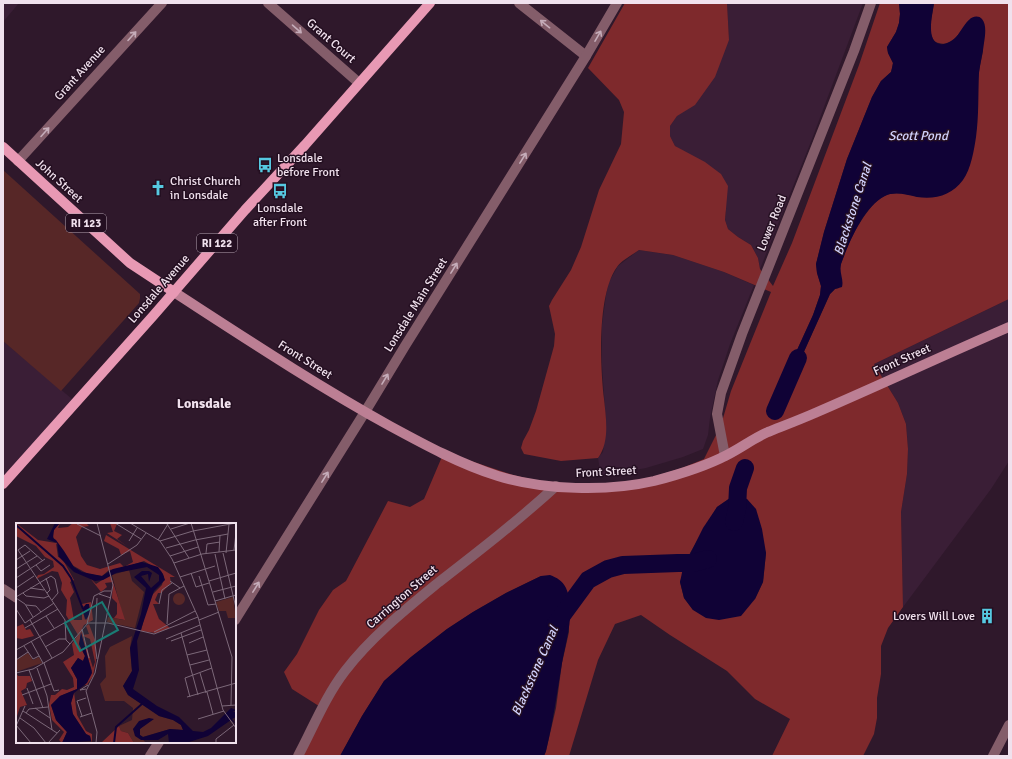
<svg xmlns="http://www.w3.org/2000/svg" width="1012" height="759" viewBox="0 0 1012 759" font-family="Signika,sans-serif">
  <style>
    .built { fill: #3a1e36 }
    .green { fill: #572727 }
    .forest { fill: #7e292c; fill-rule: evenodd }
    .water { fill: #100236 }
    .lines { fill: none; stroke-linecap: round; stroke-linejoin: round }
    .canal { stroke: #100236; stroke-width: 18 }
    .minor { stroke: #845d6a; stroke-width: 10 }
    .secondary { stroke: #bc7f94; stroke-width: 10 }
    .primary { stroke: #e899b4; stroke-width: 10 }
    .oneway { stroke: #c5acb9 }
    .labels { text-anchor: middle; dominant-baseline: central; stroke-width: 3; stroke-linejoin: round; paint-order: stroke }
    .shield { fill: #240f21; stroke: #b3a2b0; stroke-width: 1 }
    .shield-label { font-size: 11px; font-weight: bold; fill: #f0e1ed }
    .street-label { font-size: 12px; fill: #f0e1ed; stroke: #240f21 }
    .poi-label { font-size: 12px; fill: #f0e1ed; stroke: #240f21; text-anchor: start }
    .water-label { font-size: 13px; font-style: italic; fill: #d1d1fc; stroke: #240f21 }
    .quarter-label { font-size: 14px; font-weight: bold; fill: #f0e1ed; stroke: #240f21 }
    .inset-river { fill: none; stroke: #100236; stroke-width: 2 }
    .inset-road { fill: none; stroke: #7c6879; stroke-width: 1 }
    .view { fill: #1a7b74; fill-opacity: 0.15; stroke: #1a7b74; stroke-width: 2 }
    .inset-edge { fill: none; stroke: #f0e1ed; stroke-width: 2 }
  </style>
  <rect width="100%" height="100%" fill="#2f182b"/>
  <!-- built -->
  <g class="built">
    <polygon points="3,3 19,3 3,22"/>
    <polygon points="727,3 863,3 812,139 760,269 758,258 751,245 738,237 728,229 725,220 726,212 684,152 675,146 670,136 670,126 729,40"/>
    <polygon points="639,250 673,255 724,272 754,285 730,344 718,380 710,418 708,435 703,449 683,457 646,468 601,476 598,458 603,452 606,424 602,366 602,325 606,295 609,282 618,266"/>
    <polygon points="1009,299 1009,461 991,489 903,607 901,512 907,474 908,449 906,424 898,403 874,364"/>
    <polygon points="3,341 72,399 66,408 3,480"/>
  </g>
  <!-- green -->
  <polygon class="green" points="3,170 140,294 140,298 139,303 61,391 3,341"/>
  <!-- forest -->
  <path class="forest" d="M625,3H727L729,40L715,77L695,105L677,116L670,126V136L675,146L705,162L721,174L728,186L725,220L728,229L738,237L751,245L758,258L760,269L773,286L792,243L859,65L880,3H899L900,14L899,23L896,32L887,47L888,53L893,63L892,68L891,72L881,81L872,97L847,159L824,232L816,264L817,273L821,286L820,295L813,315L787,372L786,378L789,380L793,376L830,294L835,289L839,288C839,280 839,271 841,264C847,244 865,207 884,196C894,191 908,194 918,197L979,71L983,51L969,20C963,28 952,48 939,43C936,43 933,40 932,37C928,29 933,12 934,3H1009V299L874,364L898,403L906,424L908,449L907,474L901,512L903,607L888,628L881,646V674L877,698V718L874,734L863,756H772L790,719L755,699L727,671L670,635L641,615L615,624L598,660L569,756H544L546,751L556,708L562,663L569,632V605L541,576L506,593L473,612L447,629L411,657L384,681L362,716L340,756H298L322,708L292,689L284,672L297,654L319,610L333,590L346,581L388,501L410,507L424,499L444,452L513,475L547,483H633L682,468L704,459L721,425L731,391L771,292L724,272L673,255L639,250C632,255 622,260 617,267C597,294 600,366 604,399C606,418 610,442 598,458L561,461L524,454L521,448L523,441L529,430L536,411L554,346L555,334L549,306L552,300L571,270L581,247L599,190L621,144L624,112L619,100L588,68ZM733,496L747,499L766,553L763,582L755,599L693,610L684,598L680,582L690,553L717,507Z"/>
  <!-- water -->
  <g class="water">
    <path d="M899,3H934C933,13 925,41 940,44C945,45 950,42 954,39C960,34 963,25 969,20C972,16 979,15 982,19C987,25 985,36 984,43C983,53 980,63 979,73C978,94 979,116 976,137C974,150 971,169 963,180C952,195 935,200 917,197C907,195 895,191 885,196C863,207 849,243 841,264C839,273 844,279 842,287L835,289L830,294L793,376L789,380L786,378L787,372L813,315L820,295L821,286L817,273L816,264L824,232L847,159L872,97L881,81L891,72L892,68L893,63L888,53L887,47L896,32L899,23L900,14Z"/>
    <polygon points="733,496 747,499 756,509 762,529 766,553 763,582 755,599 741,616 719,620 706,618 693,610 684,598 680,582 683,568 703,528 717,507"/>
    <path d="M550,575C557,578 562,580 566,588C576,610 566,641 562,663C557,693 553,722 546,751L544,756H340L362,716L384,681L411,657L447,629L473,612L506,593L541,576Z"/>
  </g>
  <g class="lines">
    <!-- canal -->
    <g class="canal">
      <polyline points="775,411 798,358"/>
      <polyline points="734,522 737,509 738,488 745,468"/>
      <polyline points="555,625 588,580 608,569 623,565 678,563 693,563 708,559"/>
    </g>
    <!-- minor -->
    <g class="minor">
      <polyline points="268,3 359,83"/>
      <polyline points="519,3 586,56"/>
      <polyline points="18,161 162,3"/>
      <polyline points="725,456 717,414 721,393 742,334 854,51 871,3"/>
      <polyline points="3,589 17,598"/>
      <polyline points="235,620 365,412 405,346 586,56 617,3"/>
      <polyline points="150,756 159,742"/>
      <path d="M298,756C313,728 325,697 345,671C371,637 406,609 439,582C479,551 519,520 556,486"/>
      <polyline points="993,756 1009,725"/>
    </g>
    <!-- secondary -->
    <path class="secondary" d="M174,292C245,338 316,385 390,426C425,445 460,464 498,476C544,490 607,492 654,481C677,475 706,466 727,455C741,448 754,438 768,432C783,426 799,420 815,413C880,385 944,355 1009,327"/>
    <!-- primary -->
    <g class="primary">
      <polyline points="3,147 130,263 174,292"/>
      <polyline points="3,484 153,316 245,210 305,145 430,3"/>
    </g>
  </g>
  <!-- one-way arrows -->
  <defs><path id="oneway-shaft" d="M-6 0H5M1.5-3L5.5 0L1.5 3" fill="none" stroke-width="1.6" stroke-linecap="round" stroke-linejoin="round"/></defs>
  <g class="oneway">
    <use href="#oneway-shaft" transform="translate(545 24) rotate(-141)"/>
    <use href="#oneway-shaft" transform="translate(297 29) rotate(41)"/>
    <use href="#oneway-shaft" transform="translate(132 36) rotate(-48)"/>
    <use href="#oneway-shaft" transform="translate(598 36) rotate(-60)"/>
    <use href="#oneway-shaft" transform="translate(45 132) rotate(-48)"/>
    <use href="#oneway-shaft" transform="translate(523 158) rotate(-58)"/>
    <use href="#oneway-shaft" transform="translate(454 268) rotate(-58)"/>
    <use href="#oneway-shaft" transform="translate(385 379) rotate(-59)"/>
    <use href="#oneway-shaft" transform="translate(325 477) rotate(-58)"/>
    <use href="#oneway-shaft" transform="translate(256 587) rotate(-58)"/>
  </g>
  <!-- icons -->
  <defs>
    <g id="bus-bare" transform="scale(1.2)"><path d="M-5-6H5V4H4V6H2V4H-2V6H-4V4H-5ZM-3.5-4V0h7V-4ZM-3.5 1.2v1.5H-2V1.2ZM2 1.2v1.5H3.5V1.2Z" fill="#56c9e1" stroke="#240f21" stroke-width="2.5" paint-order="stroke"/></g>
    <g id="church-bare" transform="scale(1.2)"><path d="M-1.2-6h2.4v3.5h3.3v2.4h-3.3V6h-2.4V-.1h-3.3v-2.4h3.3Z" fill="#56c9e1" stroke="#240f21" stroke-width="2.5" paint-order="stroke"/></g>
    <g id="building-bare" transform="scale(1.2)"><path d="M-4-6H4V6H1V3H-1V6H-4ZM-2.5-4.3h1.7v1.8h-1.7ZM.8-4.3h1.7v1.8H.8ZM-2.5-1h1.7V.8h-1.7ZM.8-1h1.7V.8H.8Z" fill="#56c9e1" stroke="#240f21" stroke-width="2.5" paint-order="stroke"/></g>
  </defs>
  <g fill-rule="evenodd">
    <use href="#bus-bare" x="265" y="165"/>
    <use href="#church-bare" x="158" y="188"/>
    <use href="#bus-bare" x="280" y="191"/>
    <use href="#building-bare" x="987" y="616"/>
  </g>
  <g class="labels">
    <!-- shield labels -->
    <g class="shield">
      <rect x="66" y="214" width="40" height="18" rx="3"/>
      <rect x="197" y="234" width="40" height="18" rx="3"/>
    </g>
    <g class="shield-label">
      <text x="86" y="223">RI 123</text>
      <text x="217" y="243">RI 122</text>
    </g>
    <!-- street labels -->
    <g class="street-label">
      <text transform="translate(331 41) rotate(41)">Grant Court</text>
      <text transform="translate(80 73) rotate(-48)">Grant Avenue</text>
      <text transform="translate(59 181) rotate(42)">John Street</text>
      <text transform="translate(772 223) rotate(-68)">Lower Road</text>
      <text transform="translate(159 289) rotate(-49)">Lonsdale Avenue</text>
      <text transform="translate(416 305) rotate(-58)">Lonsdale Main Street</text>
      <text transform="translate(305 360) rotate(32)">Front Street</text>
      <text transform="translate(902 360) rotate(-24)">Front Street</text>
      <text transform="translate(606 472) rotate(-3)">Front Street</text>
      <text transform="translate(402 597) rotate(-41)">Carrington Street</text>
    </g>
    <!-- poi labels -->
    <g class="poi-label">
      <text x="277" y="158">Lonsdale<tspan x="277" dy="14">before Front</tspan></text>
      <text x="170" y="181">Christ Church<tspan x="170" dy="14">in Lonsdale</tspan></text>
      <text x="280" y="208" text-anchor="middle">Lonsdale<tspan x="280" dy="14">after Front</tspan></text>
      <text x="975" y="616" text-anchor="end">Lovers Will Love</text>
    </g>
    <!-- water labels -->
    <g class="water-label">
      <text x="918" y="136">Scott Pond</text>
      <text transform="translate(853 209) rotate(-72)">Blackstone Canal</text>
      <text transform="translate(535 671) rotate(-66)">Blackstone Canal</text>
    </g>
    <!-- quarter labels -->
    <g class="quarter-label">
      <text x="204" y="403">Lonsdale</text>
    </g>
  </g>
  <!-- overview -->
  <g transform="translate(16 523)">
    <rect width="220" height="220" fill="#2f182b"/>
    <path d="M113,47L116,58L128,69L119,105L91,99L92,94L108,97L96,52ZM157 76a6 6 0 1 1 12 0a6 6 0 1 1-12 0ZM217,74L220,95H212L210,88H203L200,79ZM116,113L114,125L116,148L107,163L112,172L143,193L157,197L165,202L167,207L154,206L127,214L124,212V206L128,202L117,206L130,220H118L112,210L105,208L103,203L116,197L117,185L108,178H89L84,161L90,154L89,133L94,124ZM12,130L17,137L23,134L26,140L0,149V137Z" fill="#572727"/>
    <path d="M0,0L22,17L40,20L36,11L39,5L44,0L42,5L52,4L57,0H70L73,3L66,4L60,14L65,33L71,42L84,46L104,40L108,44L117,39L114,28L105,32L103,26L88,18L90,12L159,54H154L155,60L145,70H142L139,77L143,81H137L143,96L154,105L140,110L125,108L133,75L146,62L148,54L145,48L128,38L107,45L93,47L86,53L72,51L56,42L40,20L42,34L46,35L58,57L54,59L58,69L54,75L58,97H66V81L75,79L77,97L68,102L66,106L67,112L73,111L70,103L73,101L79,117L80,138L77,153L71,162H69L76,148L65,113L63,121L69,133L67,138L62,135L55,145L61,156V166L44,173L35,182L40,197L51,209L46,220L43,217L48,209L36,197L33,182L35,172H39L46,166L51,167L58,164L57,155L47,139L58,132L56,121L62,112L50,92L51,77L45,67L46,60L42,49L36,48L20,56L22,52L28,51L38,44L37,38L29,34L20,23L0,13ZM73,81L74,90L69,97L66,84ZM67,113L74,116L79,139L77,145ZM94,0L101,1L98,8L106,12L101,16L111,23L91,10L97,9ZM94,52L97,59L109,97L98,95L101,91V80L96,75L97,59L89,60L91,64L85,69L74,55L80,61ZM7,101L10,107L14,106L18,113L6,116L0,115V104ZM0,150L2,153H14L16,158L11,160L10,165L5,168L11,182L4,184L0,196ZM58,169L61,192L70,208L76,211V220L74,213L70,211L56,190L55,180ZM103,203L105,208L112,210L118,220H85Z" fill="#7e292c" fill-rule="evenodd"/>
    <path d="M39,0H44L38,7L37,15L40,17L48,28L58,44L66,49L86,53L97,46L126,39L142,44L147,51L149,57L138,68L121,118L123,147L117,166L141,183L163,194L177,208L187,209L195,205L215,185L220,187L217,189H220V194L216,196L220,201L215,197L192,213L170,220H153L152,211L142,217H125L119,213L117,206L123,198L133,195L138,196L124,206V212L127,214L154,206L167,207L165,202L157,197L143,193L112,172L107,163L116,148L114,125L125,91L130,65L118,54L126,48H133L136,50L133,59L132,51L125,53L135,65L143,58V52L131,44L100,50L87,57L79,58L58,49L43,34L41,20L31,16ZM70,81H73L74,90L70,97L66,87ZM65,109L76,150L71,160L58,170L55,180L57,191L70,211L74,213L75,218L46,220L51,209L40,197L35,182L44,173L61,166V156L55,145L62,135L67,138L69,133L63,121Z" fill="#100236"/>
    <path class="inset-river" d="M0,2L47,43L55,55L67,86M98,220L100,204L127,180"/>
    <path class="inset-road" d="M99,0L125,16M114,0L144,18L156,36L182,94L207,187L220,205M175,0L185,32M61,1L85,13M151,1L173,35M155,6L174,0M142,17L152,1M113,18L121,5M144,18L177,8L220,0M150,25L179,17L212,11M218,27L220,10M203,29L204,12M190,30L191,21L204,19M207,30L220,85M210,30L213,1M199,31L209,76M185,32L216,134L215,182M154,33L182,24M0,37L14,28M27,38L9,22L2,27L49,97L50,117L54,121M158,40L186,31L220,27M92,41L121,22L130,10M20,42L25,48L34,42M0,46L21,33M175,50L180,64L193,60M183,53L192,82L200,81M164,54L199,43M0,55L29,36M30,55L34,67L31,70M154,58L164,65M193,58L220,50M0,65L18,53M14,65L28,67M197,69L220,63M7,70L10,73L28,75L33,73M83,71L95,75M0,74L35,53L39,56L42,70L36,77M0,75L9,81L17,94M81,75L79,121L81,136M199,78L220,72M143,81L146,67L156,60M10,82L20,83L25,89M0,86L9,100L38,80M30,93L38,105M14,97L36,135M183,97L203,89M71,101L78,73L88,68H95M151,101L153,71L168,63M9,105L42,86M66,106L73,135M138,109L179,88M165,110L182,172M150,116L184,102M15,118L27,140M155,118L185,107M173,120L187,114M8,123L17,136L23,133M29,124L43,116H50M0,127L50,99M171,132L191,127M0,137L12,129M28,140L38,168L43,167M174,142L193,137M21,145L31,173L36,207M13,147L27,185M0,150L17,146L47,129L72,100H92L138,111L182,94M184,150L190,170M11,165L17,181M70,166L64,167L72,162M191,169L197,191M6,172L35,161M171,174L220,160M174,174L169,155L196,145M206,183L220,182M19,185L34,195M7,188L41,210M10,190L13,186L32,184M66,193L61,178L70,175M64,194L76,190M4,195L18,205L30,220M182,196L208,188M0,202L15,220M0,203L9,183M32,220L44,207M80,220L81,209L70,168L79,150L97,62L81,0M200,220V216L218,202"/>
    <path class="view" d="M86,79L102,107L64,128L49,100Z"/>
    <rect width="220" height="220" class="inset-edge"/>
  </g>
  <!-- border -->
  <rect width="1012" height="759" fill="none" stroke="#f0e1ed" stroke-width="8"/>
</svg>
